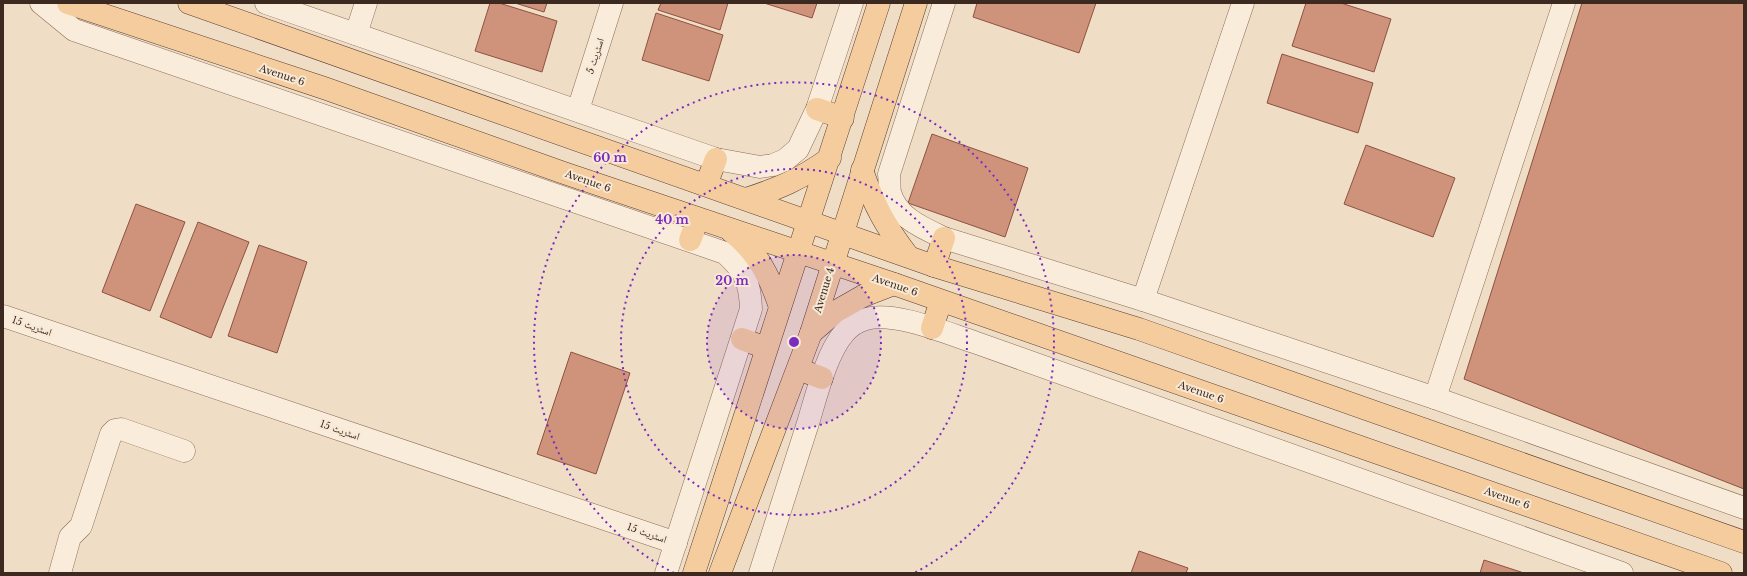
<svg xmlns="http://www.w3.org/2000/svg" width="1747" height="576" viewBox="0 0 1747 576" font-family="'Libre Baskerville','Noto Naskh Arabic',serif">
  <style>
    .building { fill: #cf927b; stroke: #8d5340 }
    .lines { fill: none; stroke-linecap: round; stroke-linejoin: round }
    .minor-casing { stroke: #8c6e5b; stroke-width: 23 }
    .major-casing { stroke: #5a3d2f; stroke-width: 23 }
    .minor { stroke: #faecda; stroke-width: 22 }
    .major { stroke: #f4cc9d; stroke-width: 22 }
    .ring { fill: none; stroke: #7b2cbf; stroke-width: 2; stroke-dasharray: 2 4 }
    .labels { text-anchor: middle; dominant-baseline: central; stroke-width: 4; stroke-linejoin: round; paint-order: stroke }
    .street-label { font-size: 10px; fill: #3c291f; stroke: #f7e9d6 }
    .centre { fill: #7b2cbf; stroke: #f7e9d6; stroke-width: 2 }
    .ring-label { font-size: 12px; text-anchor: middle; font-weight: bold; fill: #7b2cbf; stroke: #f7e9d6; stroke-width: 4; stroke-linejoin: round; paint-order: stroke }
  </style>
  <rect width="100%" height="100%" fill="#f0ddc6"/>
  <!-- building -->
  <g class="building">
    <polygon points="490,3 499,3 557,21 542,72 475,51"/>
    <polygon points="515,3 547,3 544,12"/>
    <polygon points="661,3 728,3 720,30 658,10"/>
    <polygon points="764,3 817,3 812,18"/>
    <polygon points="977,3 1096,3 1079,53 973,17"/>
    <polygon points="1306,3 1341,3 1391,19 1374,72 1292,46"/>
    <polygon points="1582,3 1744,3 1744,489 1464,379"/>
    <polygon points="656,13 723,35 709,81 642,60"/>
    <polygon points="1282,54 1373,83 1358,133 1267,103"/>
    <polygon points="932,134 1028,168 1005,237 908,203"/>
    <polygon points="1366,145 1455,178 1433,237 1344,204"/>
    <polygon points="136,204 185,222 150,311 102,292"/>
    <polygon points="198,222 249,242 211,338 160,317"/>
    <polygon points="259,245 307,262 277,353 228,336"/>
    <polygon points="571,352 630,373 596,474 537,454"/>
    <polygon points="1139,551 1188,568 1186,573 1131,573"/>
    <polygon points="1484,560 1524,573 1480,573"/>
  </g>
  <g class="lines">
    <!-- minor casing -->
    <g class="minor-casing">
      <g id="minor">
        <path d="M41,3L74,30L725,253C745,271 750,282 751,309L666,573"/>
        <polyline points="266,3 716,159 760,167 773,165 785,160 798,149 817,109 852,3"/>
        <path d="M944,3L889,174C890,180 889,187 890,192C896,217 923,228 944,238L1143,300L1435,398L1744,508"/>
        <polyline points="356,34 366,3"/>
        <polyline points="578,110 612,3"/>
        <polyline points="1143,300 1243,3"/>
        <polyline points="3,316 676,543"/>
        <polyline points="1435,398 1564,3"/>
        <polyline points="60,573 70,537 81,526 111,434 115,430 121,429 184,451"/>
        <path d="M760,573C776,523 792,473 808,423C816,397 826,354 844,333C849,327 858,321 866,319C895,311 946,333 974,342L1622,573"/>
      </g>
    </g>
    <!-- major casing -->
    <g class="major-casing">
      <g id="major">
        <polyline points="68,3 324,88 564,173 894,284 1721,573"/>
        <polyline points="189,3 934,266 1139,329 1744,542"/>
        <polyline points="817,109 843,118"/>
        <path d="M862,170C874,206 886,227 908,256"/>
        <polyline points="706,185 716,159"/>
        <path d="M746,199C780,188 801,179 830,158"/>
        <path d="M732,232C757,251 770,277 780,307"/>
        <polyline points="690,240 698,219"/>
        <polyline points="934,266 944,238"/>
        <polyline points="932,328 941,301"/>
        <polyline points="811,333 835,312 863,296 894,284"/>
        <polyline points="742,339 766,348"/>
        <polyline points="798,369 822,378"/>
        <polyline points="694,573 879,3"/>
        <polyline points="720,573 811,333 916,3"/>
      </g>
    </g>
    <!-- minor -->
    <use href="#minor" class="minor"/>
    <!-- major -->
    <use href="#major" class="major"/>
  </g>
  <!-- distance rings -->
  <circle cx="794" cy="342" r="87" fill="#7b2cbf" fill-opacity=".12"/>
  <g class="ring">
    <circle cx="794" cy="342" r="87"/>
    <circle cx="794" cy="342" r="173"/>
    <path d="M674 573A260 260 0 1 1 914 573"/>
  </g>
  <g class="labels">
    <!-- street labels -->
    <g class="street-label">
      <text transform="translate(595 56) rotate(-72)">اسٹریٹ 5</text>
      <text transform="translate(282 75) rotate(18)">Avenue 6</text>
      <text transform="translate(588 181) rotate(19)">Avenue 6</text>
      <text transform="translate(895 285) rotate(19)">Avenue 6</text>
      <text transform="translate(824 290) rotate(-73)">Avenue 4</text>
      <text transform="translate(32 326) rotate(19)">اسٹریٹ 15</text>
      <text transform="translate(1201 392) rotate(19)">Avenue 6</text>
      <text transform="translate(340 430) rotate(19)">اسٹریٹ 15</text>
      <text transform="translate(1507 498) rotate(19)">Avenue 6</text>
      <text transform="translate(647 533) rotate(19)">اسٹریٹ 15</text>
    </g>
  </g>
  <circle cx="794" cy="342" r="6" class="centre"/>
  <g class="ring-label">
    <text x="610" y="162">60 m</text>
    <text x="672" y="224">40 m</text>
    <text x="732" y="285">20 m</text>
  </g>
  <!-- border -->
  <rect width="1747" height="576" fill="none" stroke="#3c291f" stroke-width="8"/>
</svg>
